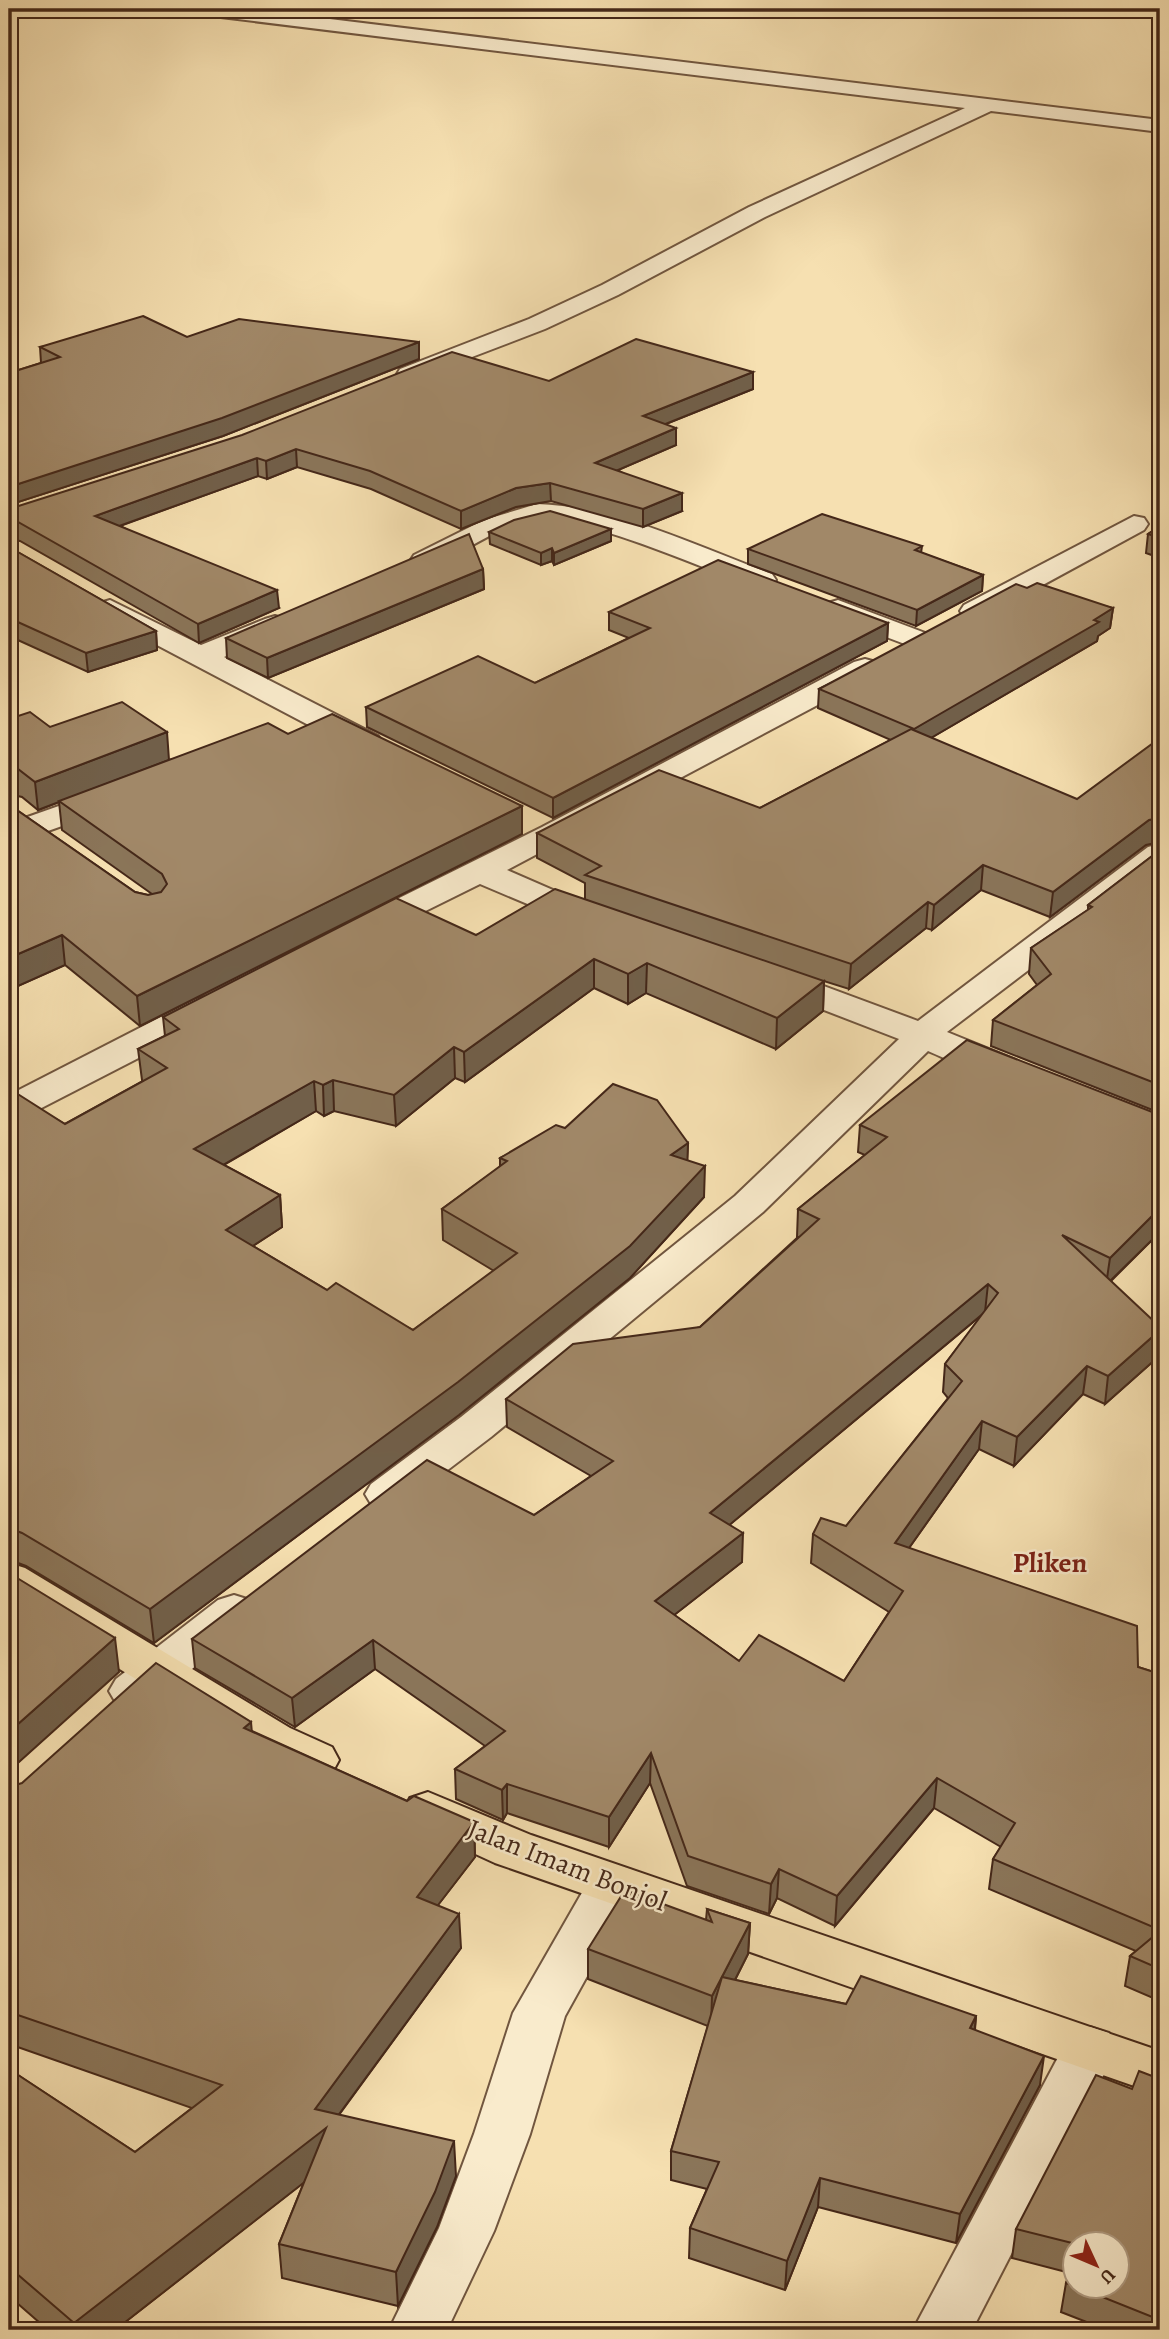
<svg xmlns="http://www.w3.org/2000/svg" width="1169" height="2339" viewBox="0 0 1169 2339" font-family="Alegreya,serif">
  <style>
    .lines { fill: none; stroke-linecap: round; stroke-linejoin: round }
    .minor-casing { stroke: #71563f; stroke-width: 4 }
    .major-casing { stroke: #452819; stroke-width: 4 }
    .minor { fill: #f9ebcc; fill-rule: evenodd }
    .major { fill: #f6e0b1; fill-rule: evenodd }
    .wall { fill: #8a7559; stroke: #452819; stroke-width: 2; fill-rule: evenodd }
    .shaded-wall { fill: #715f49; stroke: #452819; stroke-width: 2 }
    .building { fill: #a18868; stroke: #452819; stroke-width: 2; fill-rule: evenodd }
    .labels { text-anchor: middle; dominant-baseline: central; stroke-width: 5; stroke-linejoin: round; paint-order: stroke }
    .quarter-label { font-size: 28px; font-weight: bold; fill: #7a1f14; stroke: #f9ebcc }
    .near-street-label { font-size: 28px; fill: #452819; stroke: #f9ebcc }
  </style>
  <rect width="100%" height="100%" fill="#f6e0b1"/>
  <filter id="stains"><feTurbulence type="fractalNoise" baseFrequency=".00286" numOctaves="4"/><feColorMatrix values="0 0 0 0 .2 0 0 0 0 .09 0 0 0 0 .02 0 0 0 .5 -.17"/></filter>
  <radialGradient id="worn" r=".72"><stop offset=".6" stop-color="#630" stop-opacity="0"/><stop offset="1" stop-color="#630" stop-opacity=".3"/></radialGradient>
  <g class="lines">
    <!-- minor casing -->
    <g class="minor-casing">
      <g id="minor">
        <polygon points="195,9 248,9 1160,120 1160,132 991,111 765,217 618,295 545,329 409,381 400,379 397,374 400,369 529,319 602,285 749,207 965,108 204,15"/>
        <path d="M537,504C617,506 698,547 772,574L776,580L772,586L762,589L752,586C702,568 585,515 537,520C501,524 465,551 434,567L424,569L414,567L410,561L414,555L484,520Z"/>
        <polygon points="1134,516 1144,518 1148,524 1144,530 984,617 974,620 964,617 960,611 964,605"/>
        <polygon points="110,600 201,645 265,619 275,616 285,619 290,625 285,631 224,657 378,736 383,743 378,750 367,752 356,750 100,615 96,609 100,603"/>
        <polygon points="838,600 928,634 933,640 928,646 918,649 828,615 824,609 828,603"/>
        <polygon points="865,659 876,662 880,668 876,674 507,870 599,910 604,917 599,924 587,927 575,924 480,884 375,936 363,939 351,936 346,929 351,922 542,827 854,662"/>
        <polygon points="110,788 121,791 126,798 121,805 31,837 19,834 15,827 19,820"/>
        <path d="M1160,844V870L947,1032L1018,1061L1023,1069L1018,1077C989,1084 955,1062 928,1051L763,1212L491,1437L403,1504L387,1509L371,1504L365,1494L371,1484L461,1417L735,1196L899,1039L762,986L756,979L762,972L774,968L786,972L918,1021L1148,847Z"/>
        <polygon points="209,996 222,999 227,1007 222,1015 22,1118 9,1121 9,1095 196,999"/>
        <polygon points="234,1595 250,1600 257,1611 250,1622 150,1703 133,1708 116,1703 109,1691 116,1679 218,1600"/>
        <polygon points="613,1864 631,1870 638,1884 565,2016 530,2134 494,2231 447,2330 389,2330 439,2228 474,2134 513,2013 595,1870"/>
        <polygon points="1090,2027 1109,2033 1117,2049 972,2330 913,2330 1071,2033"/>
      </g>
    </g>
    <!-- major casing -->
    <g class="major-casing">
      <g id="major">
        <polygon points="9,1563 25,1568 290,1728 332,1747 339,1760 332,1773 315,1778 256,1754 9,1600"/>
        <polygon points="428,1792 531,1835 1160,2051 1160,2095 495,1863 410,1824 403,1811 410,1798"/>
      </g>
    </g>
    <!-- minor -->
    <use href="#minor" class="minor"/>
    <!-- major -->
    <use href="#major" class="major"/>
  </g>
  <!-- wall -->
  <g class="wall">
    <polygon points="187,337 419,359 223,436 9,505 9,373 41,363 40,347"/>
    <polygon points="753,372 753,389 666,424 676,445 618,470 682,511 643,527 551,501 516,507 461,529 371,489 297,467 267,479 258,476 120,526 279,608 199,643 20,541 9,539 9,509 549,381"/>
    <polygon points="1160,526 1160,558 1146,553 1148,534"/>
    <polygon points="611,529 611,541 554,565 552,561 541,565 490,544 489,532"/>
    <polygon points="922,546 921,553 983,575 982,591 916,626 748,564 748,549"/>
    <polygon points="9,547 156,631 157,650 88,672 9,636"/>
    <polygon points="483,569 484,589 268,678 227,658 226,638"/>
    <polygon points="1027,588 1113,608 1110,628 1098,636 1097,641 931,738 1146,845 1050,917 981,890 932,930 926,928 849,989 824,981 823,1011 776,1049 646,993 628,1004 594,988 465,1082 455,1078 396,1126 334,1111 324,1116 316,1111 224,1165 280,1195 282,1227 253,1246 327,1290 413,1330 494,1271 443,1240 442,1209 500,1167 500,1158 565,1128 688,1143 687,1160 704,1197 630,1278 459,1415 154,1643 26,1566 10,1560 9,1561 9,1092 65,1124 143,1081 142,1080 138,1049 165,1036 163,1017 476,935 585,899 585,883 537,858 537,833 760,808 891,740 818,708 819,689"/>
    <polygon points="609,612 888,623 887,641 553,818 367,727 366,707 535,683 629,638 609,630"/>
    <polygon points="9,719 50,727 169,760 288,734 522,806 522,834 140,1026 65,965 9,990 9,801 14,808 135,892 148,895 152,894 62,830 59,802 38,810 22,797 9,794"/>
    <polygon points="1160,850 1160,1113 991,1046 993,1020 1037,985 1029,974 1031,948 1088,910 1088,905"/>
    <path d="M1160,1115V1232L1111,1281L1158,1357L1105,1404L1083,1394L1014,1466L979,1449L909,1548L1138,1667L1160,1674V2001L1125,1986L1130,1956L1136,1951L989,1889L993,1859L1001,1847L934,1808L835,1926L777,1898L769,1914L687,1886L650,1783L609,1847L507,1813L503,1820L456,1799L455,1769L485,1746L375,1669L295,1727L195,1668L192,1639L534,1515L591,1476L507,1427L506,1399L700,1327L798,1237H797L798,1209L865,1155L858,1152L860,1125ZM983,1314L945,1364L943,1392L948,1398L846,1526L813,1534L811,1563L889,1612L844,1681L739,1661L674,1615L742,1562L729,1525Z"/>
    <polygon points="252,1731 407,1801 474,1822 475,1857 438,1905 461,1948 339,2115 456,2176 437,2227 398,2306 282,2278 279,2244 304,2182 115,2330 48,2330 9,2296 9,2069 135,2152 192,2108 9,2044 9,1787"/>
    <polygon points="707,1909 750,1923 748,1954 735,1980 846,2004 976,2016 975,2030 1040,2085 956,2243 818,2207 785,2290 689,2258 690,2228 707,2189 671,2180 671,2151 708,2026 588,1979 588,1949 706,1920"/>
    <path d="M1160,2079V2330H1107L1061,2312L1066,2283L1070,2273L1012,2258L1016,2229L1132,2089ZM1074,2244H1116L1074,2286Z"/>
  </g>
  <!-- shaded-wall -->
  <g class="shaded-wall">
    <polygon points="419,342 419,359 223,436 9,505 9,487"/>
    <polygon points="753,372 753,389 643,433 643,416"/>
    <polygon points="676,428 676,445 595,480 595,463"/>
    <polygon points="296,449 297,467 267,479 266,461"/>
    <polygon points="257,458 258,476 97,534 95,516"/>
    <polygon points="550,483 551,501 516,507 461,529 461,511 516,488"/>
    <polygon points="682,493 682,511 643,527 643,509"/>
    <polygon points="611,529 611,541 554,565 554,553"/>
    <polygon points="552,548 552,561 541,565 541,553"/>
    <polygon points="483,569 484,589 268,678 267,658"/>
    <polygon points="983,575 982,591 916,626 917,610"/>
    <polygon points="277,590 279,608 199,643 198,624"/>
    <polygon points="1113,608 1110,628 1098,636 1097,641 912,749 914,729"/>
    <polygon points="888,623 887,641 553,818 553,798"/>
    <polygon points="156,631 157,650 88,672 86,653"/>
    <polygon points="167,732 169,760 38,810 35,782"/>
    <polygon points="522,806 522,834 140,1026 137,996"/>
    <polygon points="1160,818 1160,842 1146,845 1050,917 1053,892 1149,820"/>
    <polygon points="983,865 981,890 932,930 934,905"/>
    <polygon points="928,902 926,928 849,989 851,964"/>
    <polygon points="62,935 65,965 9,990 9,958"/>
    <polygon points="594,959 594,988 465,1082 464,1052"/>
    <polygon points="647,963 646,993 628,1004 628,974"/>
    <polygon points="824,981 823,1011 776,1049 777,1018"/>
    <polygon points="454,1047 455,1078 396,1126 394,1095"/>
    <polygon points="333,1080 334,1111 324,1116 323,1085"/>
    <polygon points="314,1081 316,1111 197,1180 194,1149"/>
    <polygon points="688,1143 687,1174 671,1155"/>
    <polygon points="705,1166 704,1197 630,1278 459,1415 154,1643 150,1609"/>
    <polygon points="280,1195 282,1227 228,1262 226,1230"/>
    <polygon points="1160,1208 1160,1232 1106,1285 1110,1258"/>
    <polygon points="988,1284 985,1312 709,1542 710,1513"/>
    <polygon points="1160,1330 1160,1341 1158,1357 1105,1404 1108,1376"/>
    <polygon points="1087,1366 1083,1394 1014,1466 1017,1437"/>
    <polygon points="982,1421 979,1449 892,1572 895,1543"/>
    <polygon points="743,1533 742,1562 655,1630 655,1601"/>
    <polygon points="115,1638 119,1672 9,1771 9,1732"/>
    <polygon points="373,1640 375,1669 295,1727 292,1698"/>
    <polygon points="251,1722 254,1756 244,1728"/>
    <polygon points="651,1753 650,1783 609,1847 609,1817"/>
    <polygon points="937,1778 934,1808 835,1926 837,1896"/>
    <polygon points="507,1784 507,1813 503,1820 502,1790"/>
    <polygon points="474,1822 475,1857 418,1931 417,1897"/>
    <polygon points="779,1869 777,1898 769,1914 771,1884"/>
    <polygon points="459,1914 461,1948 326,2132 329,2163 115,2330 76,2330 74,2323 315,2109"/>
    <polygon points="750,1923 748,1954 711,2027 712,1996"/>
    <polygon points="976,2016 973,2046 970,2028"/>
    <polygon points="1044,2056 1040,2085 956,2243 960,2214"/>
    <polygon points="454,2141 456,2176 437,2227 398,2306 396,2272"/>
    <polygon points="820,2178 818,2207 785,2290 787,2261"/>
  </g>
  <!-- building -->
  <g class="building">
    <polygon points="143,316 187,337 239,319 419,342 222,418 9,487 9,373 60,357 40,347"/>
    <polygon points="636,339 753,372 643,416 676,428 595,463 682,493 643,509 550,483 516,488 461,511 370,471 296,449 266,461 257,458 95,516 277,590 198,624 18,522 9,521 9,509 242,435 452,352 549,381"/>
    <polygon points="550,511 611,529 554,553 552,548 541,553 489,532 514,520"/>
    <polygon points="822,514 922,546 915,550 983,575 917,610 748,549"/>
    <polygon points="1160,526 1160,538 1148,534"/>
    <polygon points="469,534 483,569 267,658 226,638"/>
    <polygon points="9,547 156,631 86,653 9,618"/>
    <polygon points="718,560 888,623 553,798 366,707 478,656 535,683 650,628 609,612"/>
    <polygon points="1037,583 1113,608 1094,620 1099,622 914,729 819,689 1016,584 1027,588"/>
    <polygon points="122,702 167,732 35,782 18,769 9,767 9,719 30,712 50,727"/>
    <polygon points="332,714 522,806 137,996 62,935 9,958 9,801 14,808 135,892 148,895 161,892 167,884 162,874 59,801 268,723 288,734"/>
    <polygon points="911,729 1077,799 1160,738 1160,818 1149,820 1053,892 983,865 934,905 928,902 851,964 585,875 601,866 537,833 659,770 760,808"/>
    <polygon points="1160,850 1160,1085 993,1020 1051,974 1031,948 1092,907 1088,905"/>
    <polygon points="555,889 824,981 777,1018 647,963 628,974 594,959 464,1052 454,1047 394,1095 333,1080 323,1085 314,1081 194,1149 280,1195 226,1230 327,1290 336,1283 413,1330 517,1253 442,1209 507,1161 500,1158 556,1125 565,1128 613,1084 657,1100 688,1143 671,1155 705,1166 630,1246 458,1382 150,1609 22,1533 9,1528 9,1473 12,1471 9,1469 9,1092 13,1091 65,1124 167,1068 138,1049 179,1029 163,1017 396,898 476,935"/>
    <path d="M967,1040L1160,1115V1208L1110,1258L1062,1235L1160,1327V1330L1108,1376L1087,1366L1017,1437L982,1421L895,1543L1137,1626L1138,1667L1160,1674V1930L993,1859L1015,1823L937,1778L837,1896L779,1869L771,1884L688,1856L651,1753L609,1817L507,1784L502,1790L455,1769L505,1731L373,1640L292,1698L192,1639L427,1460L534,1515L613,1461L506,1399L573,1344L700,1327L819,1219L798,1209L887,1137L860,1125ZM988,1284L998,1293L945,1364L962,1381L846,1526L821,1518L813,1534L903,1591L844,1681L759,1635L739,1661L655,1601L743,1533L710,1513Z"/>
    <polygon points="9,1573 115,1638 9,1732"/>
    <polygon points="156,1663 251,1722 244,1728 407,1801 414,1796 474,1822 417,1897 459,1914 315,2109 454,2141 435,2192 396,2272 279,2244 326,2128 74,2323 9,2267 9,2069 135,2152 222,2085 9,2012 9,1787 22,1783"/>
    <polygon points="625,1890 712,1922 707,1909 750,1923 712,1996 588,1949"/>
    <polygon points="1160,1931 1160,1969 1130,1956"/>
    <polygon points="861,1976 976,2016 970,2028 1044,2056 960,2214 820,2178 787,2261 690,2228 719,2162 671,2151 722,1977 846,2004"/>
    <polygon points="1139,2071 1160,2079 1160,2320 1075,2286 1116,2286 1116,2244 1076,2244 1016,2229 1096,2075 1132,2089"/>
    <polygon points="1074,2261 1074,2286 1066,2283"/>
  </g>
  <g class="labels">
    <!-- quarter labels -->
    <g class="quarter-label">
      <text x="1050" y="1563">Pliken</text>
    </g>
    <!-- near-street labels -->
    <g class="near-street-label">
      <text transform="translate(567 1865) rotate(21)">Jalan Imam Bonjol</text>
    </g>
  </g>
  <!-- margin -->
  <rect width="1169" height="2339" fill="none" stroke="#f6e0b1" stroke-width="35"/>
  <rect x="10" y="10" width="1148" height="2318" fill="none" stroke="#452819" stroke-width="3.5"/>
  <rect x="18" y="18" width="1134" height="2304" fill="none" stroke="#452819" stroke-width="2"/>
  <!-- north arrow -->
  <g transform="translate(1096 2265) rotate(134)"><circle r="33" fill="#f9ebcc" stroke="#b19d84" stroke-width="2"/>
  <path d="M0-5L12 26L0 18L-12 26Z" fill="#8f2418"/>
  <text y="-10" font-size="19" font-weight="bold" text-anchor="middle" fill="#452819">U</text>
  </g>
  <rect width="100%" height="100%" filter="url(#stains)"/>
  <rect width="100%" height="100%" fill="url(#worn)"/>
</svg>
